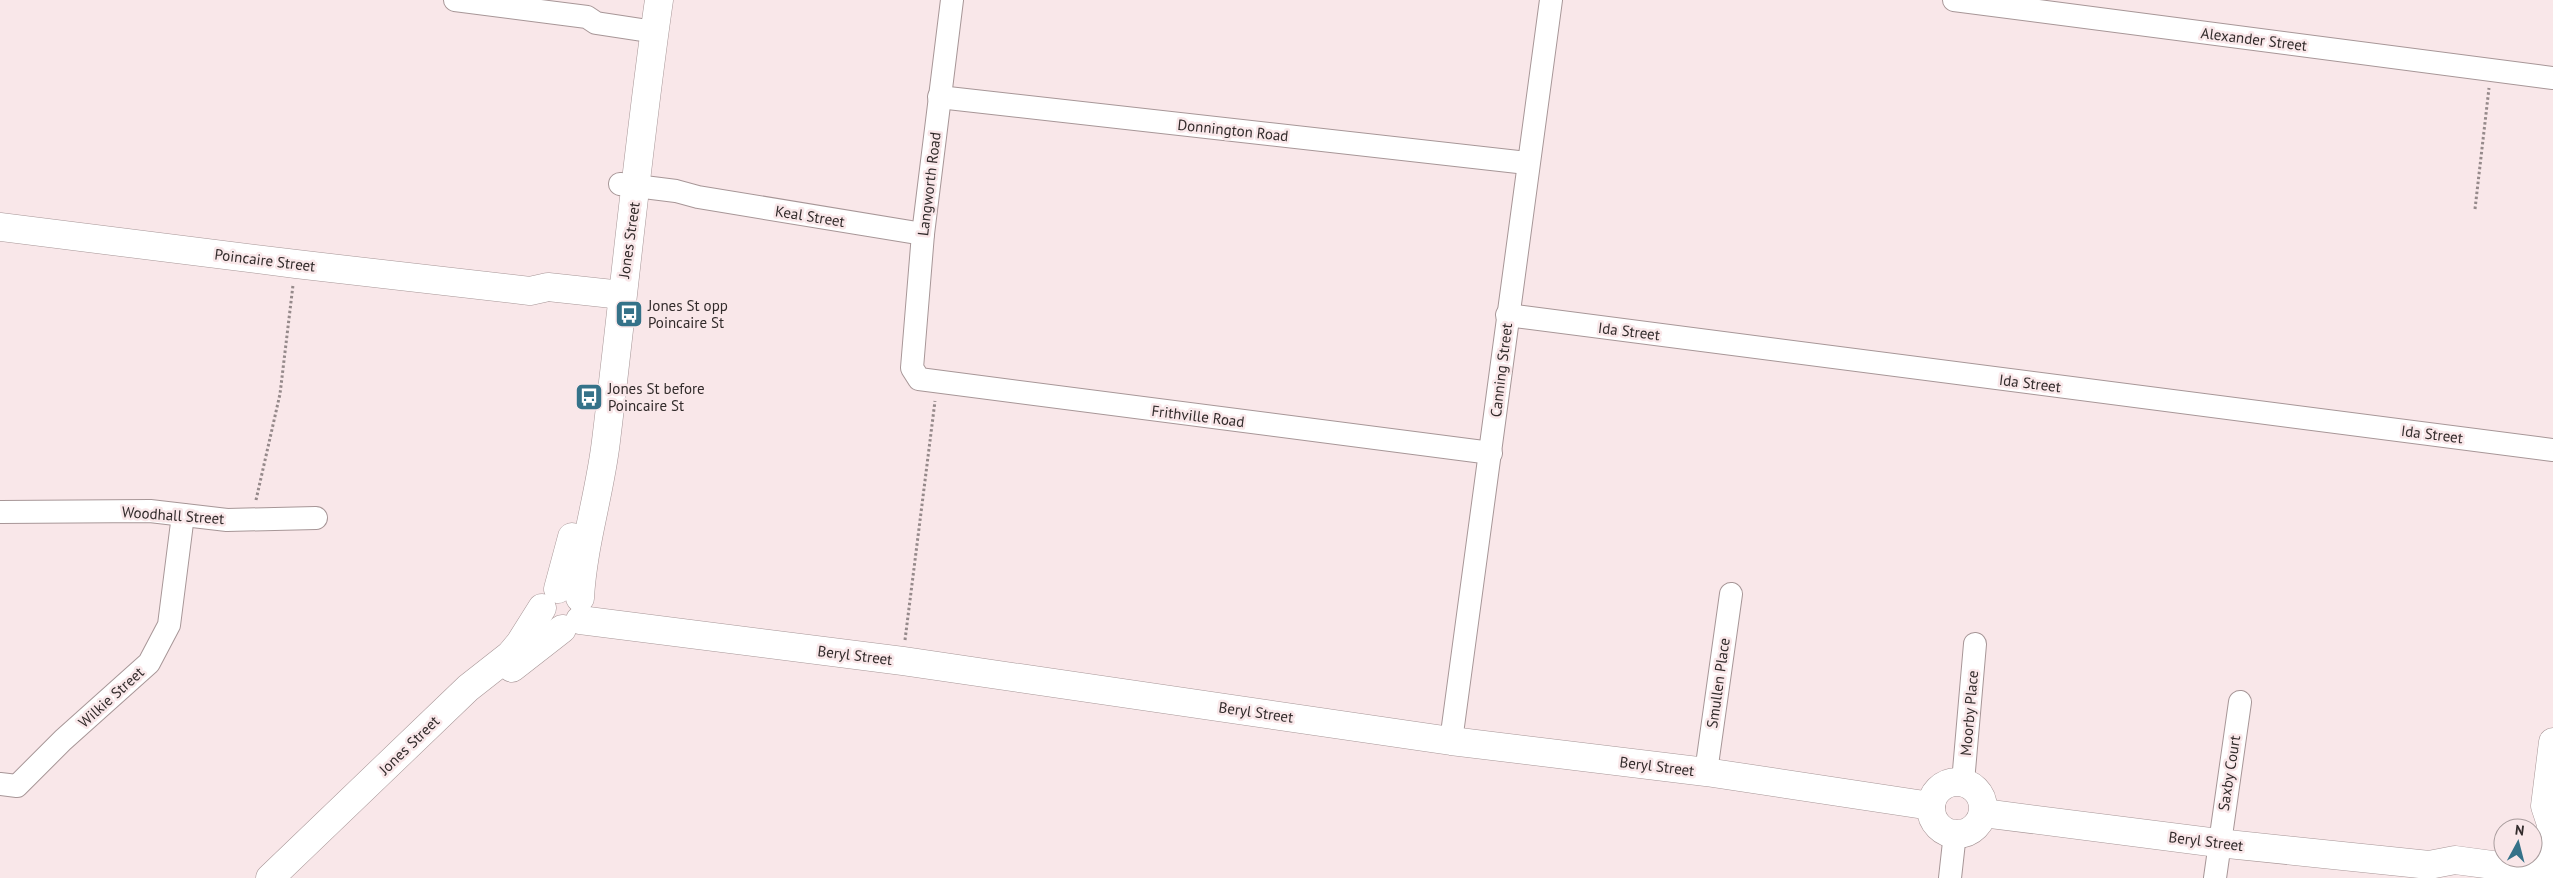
<svg xmlns="http://www.w3.org/2000/svg" width="2553" height="878" viewBox="0 0 2553 878" font-family="'PT Sans',sans-serif">
  <style>
    .lines { fill: none; stroke-linecap: round; stroke-linejoin: round }
    .street-casing { stroke: #a79697; stroke-width: 24 }
    .secondary-casing { stroke: #a79697; stroke-width: 29 }
    .primary-casing { stroke: #a79697; stroke-width: 29 }
    .path { stroke: #95898a; stroke-width: 3; stroke-dasharray: 2.5 2.5; stroke-linecap: butt }
    .street { stroke: #fff; stroke-width: 22 }
    .secondary { stroke: #fff; stroke-width: 28 }
    .primary { stroke: #fff; stroke-width: 28 }
    .labels { text-anchor: middle; dominant-baseline: central; stroke-width: 5; stroke-linejoin: round; paint-order: stroke }
    .street-label { font-size: 15px; fill: #322b2b; stroke: #f9e7e9 }
    .poi-label { font-size: 15px; fill: #322b2b; stroke: #f9e7e9; text-anchor: start }
  </style>
  <rect width="100%" height="100%" fill="#f9e7e9"/>
  <g class="lines">
    <!-- street casing -->
    <g class="street-casing">
      <g id="street">
        <polyline points="455,0 587,17 596,23 655,32"/>
        <polyline points="952,0 923,234 912,368 919,379 1491,453"/>
        <polyline points="1954,0 2553,78"/>
        <polyline points="939,97 1527,163"/>
        <polyline points="620,184 676,191 698,197 923,234"/>
        <polyline points="1507,315 2553,450"/>
        <polyline points="0,512 150,511 227,520 316,518"/>
        <polyline points="1451,741 1551,0"/>
        <polyline points="1706,772 1731,594"/>
        <polyline points="1963,782 1975,644"/>
        <polyline points="0,784 17,786 63,740 149,663 169,625 183,515"/>
        <polyline points="1950,878 1955,833"/>
        <polyline points="2215,878 2240,702"/>
      </g>
    </g>
    <!-- secondary casing -->
    <g class="secondary-casing">
      <g id="secondary">
        <polyline points="0,227 296,264 530,291 548,287 622,295"/>
        <polyline points="558,589 572,537"/>
        <path d="M580,598C583,544 600,493 606,441C624,294 638,146 659,0"/>
        <polyline points="580,620 903,661 1451,741 1706,772 1931,806"/>
        <polyline points="512,668 562,629"/>
        <circle cx="1957" cy="808" r="26"/>
        <polyline points="1983,813 2218,843 2429,865 2455,860 2553,873"/>
        <polyline points="270,878 468,688 510,655 520,643 542,608"/>
      </g>
    </g>
    <!-- primary casing -->
    <g class="primary-casing">
      <polyline id="primary" points="2544,878 2551,824 2545,806 2553,742"/>
    </g>
    <!-- path -->
    <g class="path">
      <polyline points="2475,209 2489,88"/>
      <polyline points="256,500 280,394 293,285"/>
      <polyline points="905,640 935,401"/>
    </g>
    <!-- street -->
    <use href="#street" class="street"/>
    <!-- secondary -->
    <use href="#secondary" class="secondary"/>
    <!-- primary -->
    <use href="#primary" class="primary"/>
  </g>
  <!-- icons -->
  <defs>
    <g id="bus-square" transform="scale(1.4375)"><rect x="-9" y="-9" width="18" height="18" rx="4" fill="#357289" stroke="#f9e7e9"/><path d="M-5-6H5V4H4V6H2V4H-2V6H-4V4H-5ZM-3.5-4V0h7V-4ZM-3.5 1.2v1.5H-2V1.2ZM2 1.2v1.5H3.5V1.2Z" fill="#fff"/></g>
  </defs>
  <g fill-rule="evenodd">
    <use href="#bus-square" x="629" y="314"/>
    <use href="#bus-square" x="589" y="397"/>
  </g>
  <g class="labels">
    <!-- street labels -->
    <g class="street-label">
      <text transform="translate(2254 39) rotate(7)">Alexander Street</text>
      <text transform="translate(1233 130) rotate(6)">Donnington Road</text>
      <text transform="translate(929 184) rotate(-83)">Langworth Road</text>
      <text transform="translate(810 216) rotate(9)">Keal Street</text>
      <text transform="translate(629 240) rotate(-82)">Jones Street</text>
      <text transform="translate(265 260) rotate(7)">Poincaire Street</text>
      <text transform="translate(1629 331) rotate(7)">Ida Street</text>
      <text transform="translate(1501 370) rotate(-83)">Canning Street</text>
      <text transform="translate(2030 383) rotate(7)">Ida Street</text>
      <text transform="translate(1198 416) rotate(7)">Frithville Road</text>
      <text transform="translate(2432 434) rotate(7)">Ida Street</text>
      <text transform="translate(173 515) rotate(4)">Woodhall Street</text>
      <text transform="translate(855 655) rotate(7)">Beryl Street</text>
      <text transform="translate(1718 683) rotate(-82)">Smullen Place</text>
      <text transform="translate(111 697) rotate(-42)">Wilkie Street</text>
      <text transform="translate(1256 712) rotate(8)">Beryl Street</text>
      <text transform="translate(1969 713) rotate(-85)">Moorby Place</text>
      <text transform="translate(409 745) rotate(-44)">Jones Street</text>
      <text transform="translate(1657 766) rotate(7)">Beryl Street</text>
      <text transform="translate(2229 773) rotate(-81)">Saxby Court</text>
      <text transform="translate(2206 841) rotate(7)">Beryl Street</text>
    </g>
    <!-- poi labels -->
    <g class="poi-label">
      <text x="648" y="305">Jones St opp<tspan x="648" dy="17">Poincaire St</tspan></text>
      <text x="608" y="388">Jones St before<tspan x="608" dy="17">Poincaire St</tspan></text>
    </g>
  </g>
  <!-- north arrow -->
  <g transform="translate(2518 843) rotate(7)"><circle r="24" fill="#f9e7e9" stroke="#a99c9d"/>
  <path d="M0-4L9 19L0 12L-9 19Z" fill="#357289"/>
  <text y="-8" font-size="14" font-weight="bold" text-anchor="middle" fill="#322b2b">N</text>
  </g>
</svg>
